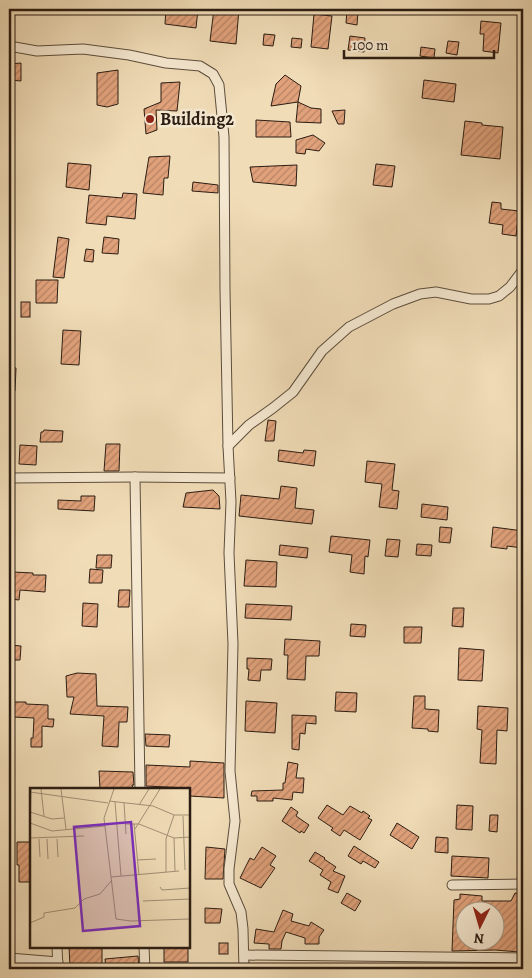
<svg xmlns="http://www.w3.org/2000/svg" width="532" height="978" viewBox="0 0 532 978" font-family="Alegreya,serif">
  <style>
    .building { fill: url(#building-hatch); stroke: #2b1d13; fill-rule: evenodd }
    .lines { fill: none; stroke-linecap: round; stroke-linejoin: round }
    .street-casing { stroke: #5c4d3c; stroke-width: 11 }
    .street { stroke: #f5e8d0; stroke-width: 9 }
    .poi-dot { fill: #8f2418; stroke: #f5e8d0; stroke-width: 2 }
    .labels { text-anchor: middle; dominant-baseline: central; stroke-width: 5; stroke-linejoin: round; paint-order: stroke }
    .poi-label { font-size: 18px; font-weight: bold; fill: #2b1d13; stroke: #f5e8d0; text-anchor: start }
    .inset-road { fill: none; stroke: #a19075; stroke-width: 1 }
    .view { fill: #7b2cbf; fill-opacity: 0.15; stroke: #7b2cbf; stroke-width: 2.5 }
    .inset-edge { fill: none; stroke: #2b1d13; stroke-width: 2.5 }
  </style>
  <defs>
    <pattern id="building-hatch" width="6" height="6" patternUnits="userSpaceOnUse" patternTransform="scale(1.25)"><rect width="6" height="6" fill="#e1a27b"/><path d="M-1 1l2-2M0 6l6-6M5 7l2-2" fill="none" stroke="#b78364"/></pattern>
  </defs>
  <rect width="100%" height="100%" fill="#f0dcb7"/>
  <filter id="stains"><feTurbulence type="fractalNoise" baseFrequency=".004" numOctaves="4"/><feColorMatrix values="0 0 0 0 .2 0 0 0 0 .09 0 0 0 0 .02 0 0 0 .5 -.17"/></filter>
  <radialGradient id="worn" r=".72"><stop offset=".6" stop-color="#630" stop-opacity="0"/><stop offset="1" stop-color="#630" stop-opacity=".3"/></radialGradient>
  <!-- building -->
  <g class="building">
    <polygon points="166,9 198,9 196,28 165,24"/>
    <polygon points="214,9 239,9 236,44 210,41"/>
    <polygon points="347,10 358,11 357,25 346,23"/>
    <polygon points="314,14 332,16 328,49 311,47"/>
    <polygon points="481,21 501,23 498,53 483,51 484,34 480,34"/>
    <polygon points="264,34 275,35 273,46 263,45"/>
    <polygon points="350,36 365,38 364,52 348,50"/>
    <polygon points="292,38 302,39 301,48 291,47"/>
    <polygon points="448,41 459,42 457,55 446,53"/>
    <polygon points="421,47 435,49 434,58 420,56"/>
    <polygon points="21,63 21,81 9,80 9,64"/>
    <polygon points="118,70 118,104 107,107 97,105 97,73"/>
    <polygon points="285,75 301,86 298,102 271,106 276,84"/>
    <polygon points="424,80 456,84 454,102 422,98"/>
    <polygon points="180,82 177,111 156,110 157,130 146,134 144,109 161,102 161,83"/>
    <polygon points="298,102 311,108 321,109 321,123 296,122"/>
    <polygon points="345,110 344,124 338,124 332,111"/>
    <polygon points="256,120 290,122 291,137 256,137"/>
    <polygon points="465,121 482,123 482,125 503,127 500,159 461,155"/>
    <polygon points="313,135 325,143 319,151 306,149 305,154 296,153 296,140"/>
    <polygon points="170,156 168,178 164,178 163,195 143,193 149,157"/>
    <polygon points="68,163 91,165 89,190 66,187"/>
    <polygon points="376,164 395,166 392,187 373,185"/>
    <polygon points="297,165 296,186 253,182 250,167"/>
    <polygon points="193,182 218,185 218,193 192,191"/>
    <polygon points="123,193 137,194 135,219 107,216 106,225 86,223 89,195 122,198"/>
    <polygon points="492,202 501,203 501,209 519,211 516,236 502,234 503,225 489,223"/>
    <polygon points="58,237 69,239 64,278 53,277"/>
    <polygon points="104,237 119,239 118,254 102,253"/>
    <polygon points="86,249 94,250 93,262 84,261"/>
    <polygon points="36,280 58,280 57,303 36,303"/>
    <rect x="21" y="302" width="9" height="15"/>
    <polygon points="63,330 81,331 79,365 61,364"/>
    <polygon points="9,367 16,368 15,391 9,391"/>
    <polygon points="268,420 276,421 274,441 265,441"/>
    <polygon points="44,430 63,431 62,442 40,442 41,432 43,432"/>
    <polygon points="106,444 120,444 119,471 104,471"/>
    <polygon points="20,445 37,446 36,465 19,464"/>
    <polygon points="279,450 303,453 304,450 316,451 314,466 278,461"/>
    <polygon points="367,461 395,464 392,490 399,491 397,509 379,507 382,484 365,482"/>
    <polygon points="281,486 297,488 295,508 314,510 312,524 239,516 241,495 279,499"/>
    <polygon points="213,490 219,496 220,509 183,507 186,493"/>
    <polygon points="81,496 95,496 94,511 58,509 58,500 81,501"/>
    <polygon points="422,504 448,507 447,520 421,517"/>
    <polygon points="440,527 452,528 450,543 439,542"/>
    <polygon points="493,527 523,531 523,548 507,546 507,549 491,547"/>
    <polygon points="331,536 370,540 368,557 365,556 364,574 350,572 352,555 329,552"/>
    <polygon points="387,539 400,540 398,557 385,556"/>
    <polygon points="417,544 432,545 431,556 416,555"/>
    <polygon points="280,545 308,548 307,558 279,555"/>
    <polygon points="97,555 112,555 111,568 96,568"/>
    <polygon points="246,560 277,562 276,587 244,586"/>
    <polygon points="90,569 103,570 102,583 89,583"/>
    <polygon points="13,572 33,573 33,575 46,575 45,592 20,590 19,600 11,599"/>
    <polygon points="119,590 130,590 129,607 118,607"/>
    <polygon points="83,603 98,604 97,627 82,626"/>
    <polygon points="246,604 292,606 291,620 245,618"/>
    <polygon points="453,608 464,608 463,627 452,626"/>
    <polygon points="351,624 366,625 365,637 350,636"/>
    <polygon points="404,627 422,627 421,643 404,643"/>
    <polygon points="285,639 320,641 319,656 306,656 305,680 287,679 288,655 284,655"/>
    <polygon points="9,645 21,646 20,660 9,660"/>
    <polygon points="459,648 484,650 482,681 458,680"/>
    <polygon points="247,658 272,659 271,670 261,670 260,681 248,680 249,669 247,669"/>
    <polygon points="77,673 96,674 97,706 128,707 127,722 119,722 118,747 102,746 104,716 70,714 74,697 67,697 66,676"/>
    <polygon points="336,692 357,693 356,712 335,711"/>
    <polygon points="414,696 425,696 425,709 439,710 438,732 428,731 428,729 412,728"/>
    <polygon points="246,701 277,703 275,733 245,731"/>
    <polygon points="14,702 26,702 26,704 48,705 48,719 54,719 53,727 42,726 42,747 31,747 31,738 33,738 34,718 13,717"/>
    <polygon points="478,706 508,708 507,731 497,730 496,764 480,763 482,730 477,729"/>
    <polygon points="292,715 316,716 316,724 306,723 305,734 300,733 299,750 292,749"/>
    <polygon points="145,734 170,735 169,747 146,746"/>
    <polygon points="190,761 224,763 224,798 189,796 189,789 186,789 186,788 146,786 146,765 190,767"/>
    <polygon points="288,762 298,764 296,778 304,778 303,793 293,792 292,800 273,798 273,801 257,801 257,796 251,796 252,791 283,790 283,783 285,783"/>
    <polygon points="99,771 133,772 134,785 132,785 133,789 100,789"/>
    <polygon points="327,805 343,815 350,806 362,813 363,811 370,816 368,818 372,820 360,840 344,830 340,836 331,830 333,828 318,818"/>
    <polygon points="457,805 473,806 472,830 456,829"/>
    <polygon points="291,807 298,812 296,816 309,825 304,833 301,831 300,833 282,821"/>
    <polygon points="490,815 498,815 497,832 489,831"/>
    <polygon points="397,823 419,837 412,849 390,835"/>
    <polygon points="436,837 448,838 448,853 435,852"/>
    <polygon points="17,842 31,842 31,882 19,882 19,865 17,865"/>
    <polygon points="354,846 379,862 375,868 363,861 361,864 348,856"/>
    <polygon points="206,847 225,849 223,879 205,879"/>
    <polygon points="262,847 276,856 270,865 275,868 261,888 240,878 250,858 254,860"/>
    <polygon points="315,852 325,858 324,859 336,867 333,871 345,876 338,893 328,889 331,882 320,875 323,870 309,861"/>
    <polygon points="452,856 489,858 488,878 451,876"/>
    <polygon points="347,893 361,901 355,911 341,903"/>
    <path d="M515,893L523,894V925H521L519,952L495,950L452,951L454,900L460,899V894L482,896V901H511ZM464,910H494V940H464Z"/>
    <polygon points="205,908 222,909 220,923 205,923"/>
    <polygon points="283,910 293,914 291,921 309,926 311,922 324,930 319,937 319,944 305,944 305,938 286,932 282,941 281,949 269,949 269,944 254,943 256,929 274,932"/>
    <rect x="219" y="943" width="9" height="11"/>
    <polygon points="69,947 102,947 102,964 70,966"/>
    <rect x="164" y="947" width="24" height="15"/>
    <polygon points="138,956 139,969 106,969 105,959"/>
  </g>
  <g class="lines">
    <!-- street casing -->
    <g class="street-casing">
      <g id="street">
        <polyline points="9,46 37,51 83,49 129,55 166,63 200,66 213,74 219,85 224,137 225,290 228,446 231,502 229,553 233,644 230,771 235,821 229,869 229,884 241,912 243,929 244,969"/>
        <polyline points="228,446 249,425 273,408 293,392 322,351 349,327 393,304 420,294 436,292 471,299 489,299 499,296 510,287 523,270"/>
        <polyline points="135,477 140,789"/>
        <polyline points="9,478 135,477 230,478"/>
        <polyline points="452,885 523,884"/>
        <polyline points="57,947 58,969"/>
        <polyline points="144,947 145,969"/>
        <polyline points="244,955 523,958"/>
        <polyline points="9,958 58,962"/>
      </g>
    </g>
    <!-- street -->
    <use href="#street" class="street"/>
  </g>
  <!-- markers -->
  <circle class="poi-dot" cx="150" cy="119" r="5"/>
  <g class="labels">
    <!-- poi labels -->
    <g class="poi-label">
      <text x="160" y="119">Building2</text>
    </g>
  </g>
  <!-- overview -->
  <g transform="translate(30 788)">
    <rect width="160" height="160" fill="#f0dcb7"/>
    <path class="inset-road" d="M11,1L14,28M31,1L36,41M84,1L74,30L86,131L101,133L160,131M0,4L78,15M79,13L123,18L144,27H160M85,14L91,88M94,15L96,46M109,17L119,1M0,24L22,31L34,30M153,28L155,82M0,34L1,1M0,35L22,43L75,38M95,36H109L144,50L160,49M104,36L109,87M105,41L130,1M0,50L54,48M144,50L145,83M9,51L10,69M17,51L18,71M27,51L28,69M107,72L126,71M136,84V51L144,27M81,89L149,83M130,99L132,102L160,100M113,113L160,111M0,135L14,129V125L45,120L54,111L70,106L82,92"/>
    <path class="view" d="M101,34L110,138L53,143L44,39Z"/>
    <rect width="160" height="160" class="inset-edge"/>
  </g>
  <!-- margin -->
  <rect width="532" height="978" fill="none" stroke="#f0dcb7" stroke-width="30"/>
  <rect x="10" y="10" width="512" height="958" fill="none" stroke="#2b1d13" stroke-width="2.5"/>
  <rect x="15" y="15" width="502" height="948" fill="none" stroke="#2b1d13"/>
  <!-- north arrow -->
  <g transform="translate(480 926) rotate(185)"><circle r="24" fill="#f5e8d0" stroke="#a49784"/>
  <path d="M0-4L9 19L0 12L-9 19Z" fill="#8f2418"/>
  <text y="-8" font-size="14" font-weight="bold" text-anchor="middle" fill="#2b1d13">N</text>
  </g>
  <!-- scale -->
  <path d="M344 50v8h150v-8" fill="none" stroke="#2b1d13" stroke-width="2.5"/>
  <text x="352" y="50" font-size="15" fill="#2b1d13" stroke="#f5e8d0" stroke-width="4" paint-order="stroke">100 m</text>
  <rect width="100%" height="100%" filter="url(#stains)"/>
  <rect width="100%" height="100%" fill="url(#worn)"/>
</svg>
